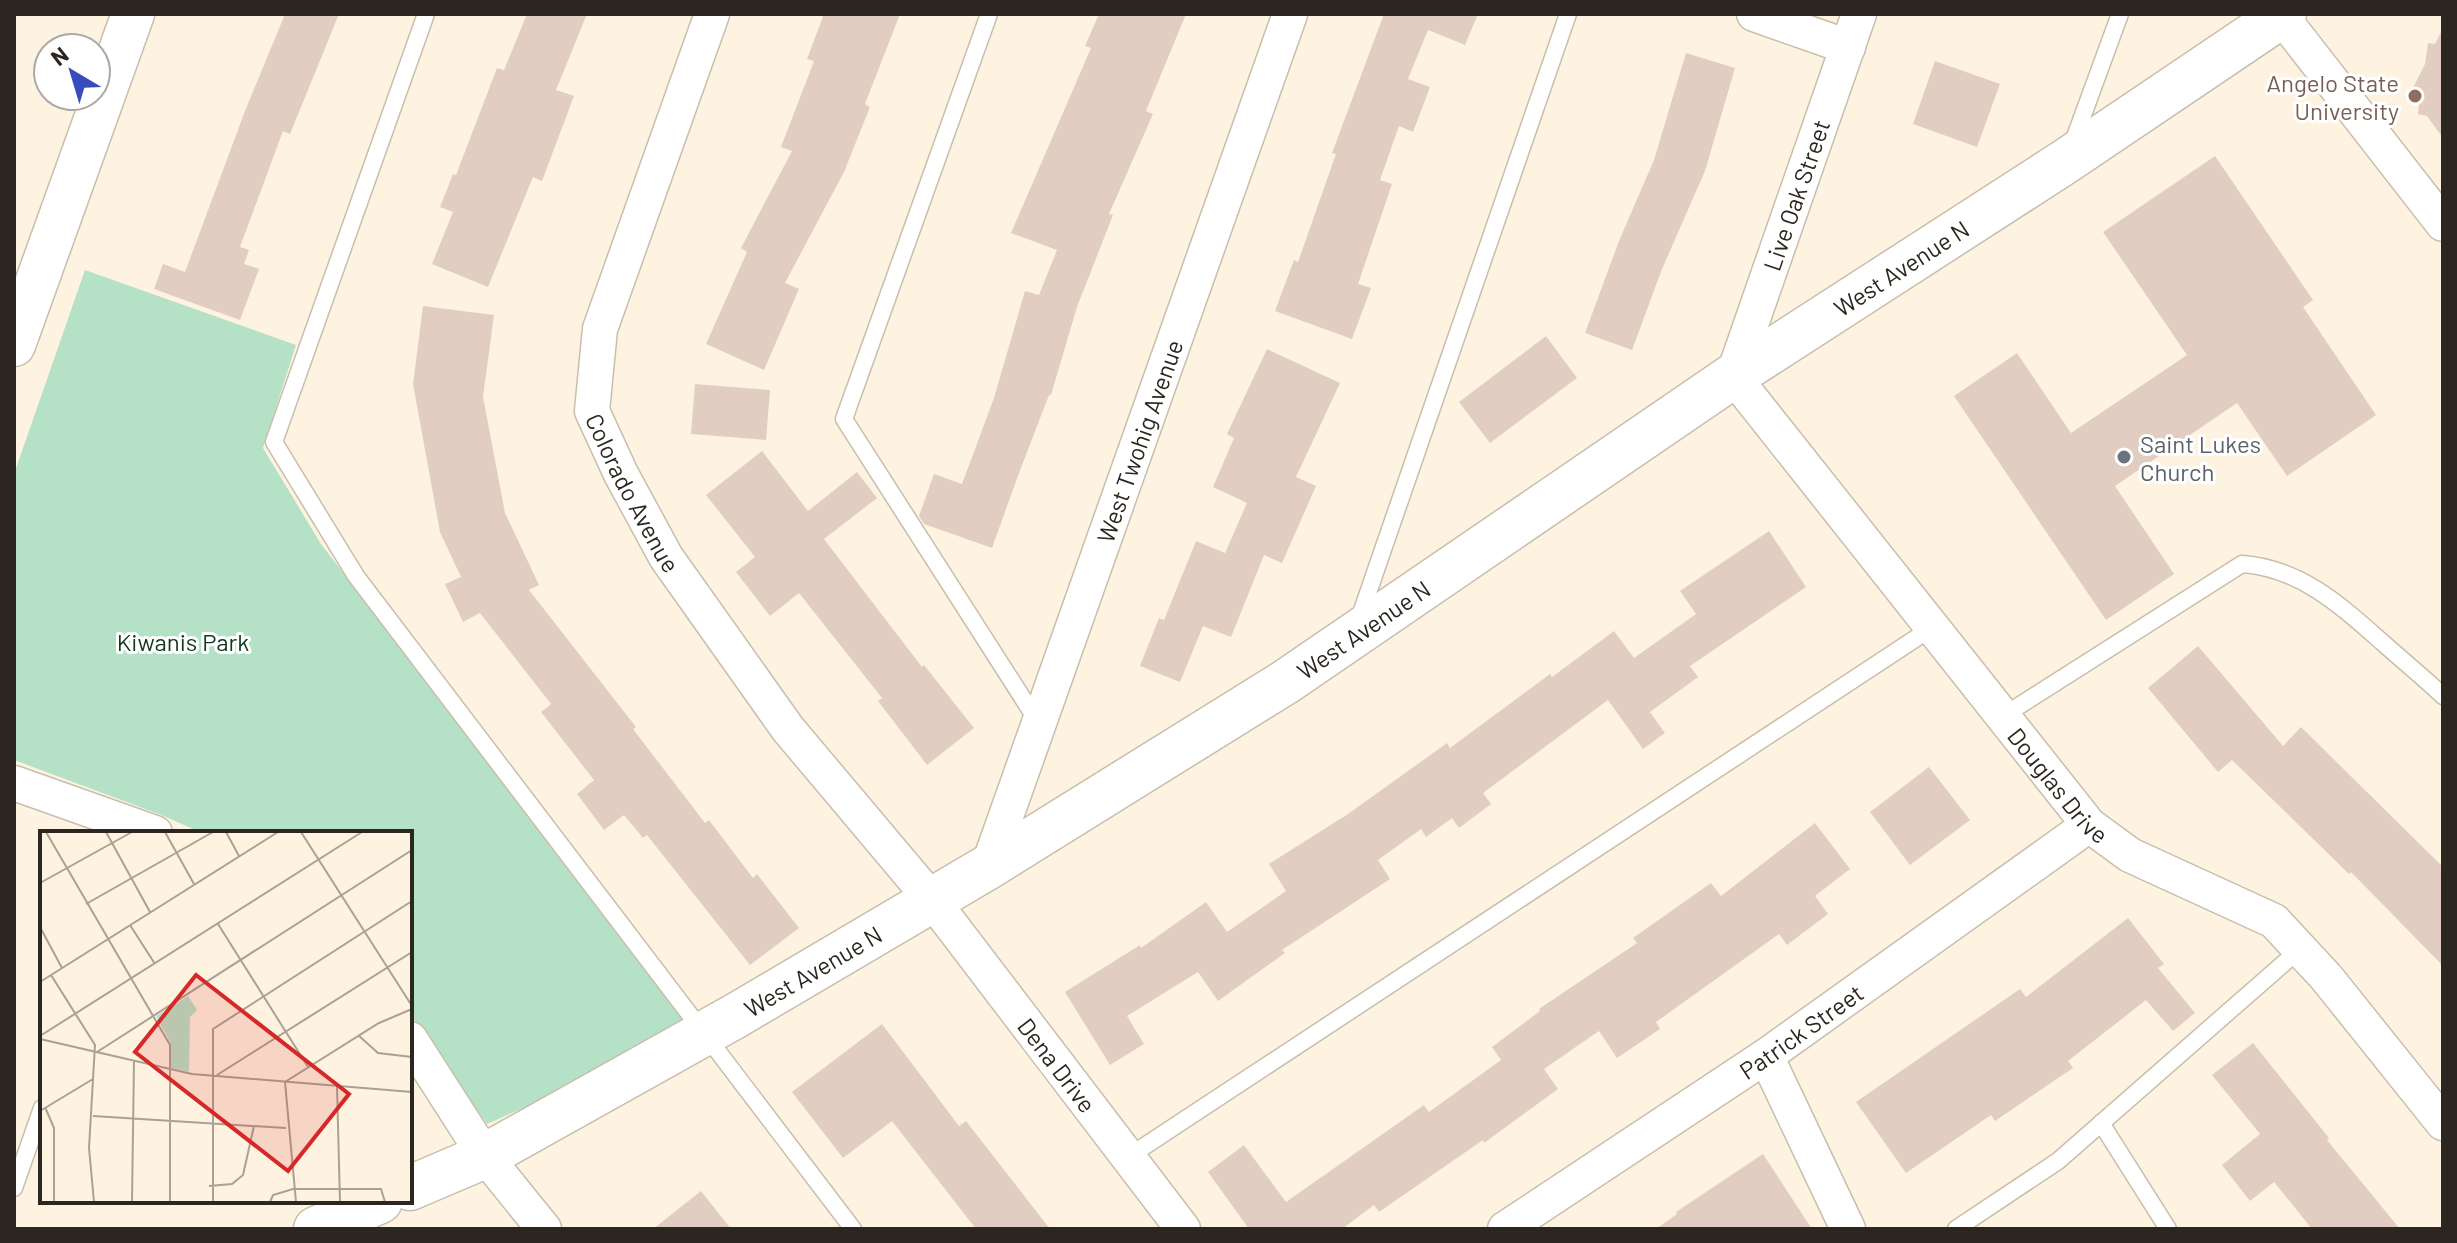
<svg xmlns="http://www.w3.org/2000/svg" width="2457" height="1243" viewBox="0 0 2457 1243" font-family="Barlow,sans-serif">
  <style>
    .green { fill: #b5e2c6 }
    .building { fill: #e2cdc2 }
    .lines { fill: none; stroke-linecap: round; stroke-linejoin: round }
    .service-casing { stroke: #c9beac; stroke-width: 19 }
    .minor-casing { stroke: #c9beac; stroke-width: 37 }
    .tertiary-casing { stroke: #c9beac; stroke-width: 45 }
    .secondary-casing { stroke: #c9beac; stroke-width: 47 }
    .service { stroke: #fff; stroke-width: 16 }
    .minor { stroke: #fff; stroke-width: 34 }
    .tertiary { stroke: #fff; stroke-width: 42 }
    .secondary { stroke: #fff; stroke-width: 44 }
    .education-dot { fill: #8d6e63; stroke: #fff; stroke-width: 3 }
    .worship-dot { fill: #6b7280; stroke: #fff; stroke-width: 3 }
    .labels { text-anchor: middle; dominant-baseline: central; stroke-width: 6; stroke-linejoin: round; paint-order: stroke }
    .education-label { font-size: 24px; fill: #785e54; stroke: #fff; text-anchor: end }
    .street-label { font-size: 24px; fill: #2b261f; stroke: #fff }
    .worship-label { font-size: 24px; fill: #5b616d; stroke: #fff; text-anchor: start }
    .park-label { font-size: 24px; fill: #0f3722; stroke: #fff }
    .inset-road { fill: none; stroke: #aaa193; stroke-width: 2 }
    .view { fill: #d62828; fill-opacity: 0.15; stroke: #d62828; stroke-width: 4 }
    .inset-edge { fill: none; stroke: #2b261f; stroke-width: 4 }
  </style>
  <rect width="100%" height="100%" fill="#fef3e0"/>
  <!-- green -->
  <polygon class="green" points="85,270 296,345 263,448 321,544 694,1029 627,1062 487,1124 410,1014 410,833 202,833 164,816 14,760 14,474"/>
  <!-- building -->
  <g class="building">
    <polygon points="285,14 339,14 290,134 283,131 240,247 249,250 244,264 259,269 240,320 154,289 163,264 185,272 245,111"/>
    <polygon points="527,14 587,14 556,90 574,96 542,181 533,177 488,287 432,264 453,212 440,207 453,174 456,175 497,68 504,70"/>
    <polygon points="824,14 900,14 865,104 870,107 844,172 785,283 799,289 764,370 706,344 747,252 741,248 792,151 781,147 814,61 807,59"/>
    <polygon points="1099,14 1186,14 1146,111 1153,114 1109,214 1113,215 1077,307 1051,395 1049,395 1019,473 992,548 924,524 919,516 934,474 962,484 994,398 1025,291 1039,295 1057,250 1011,233 1091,48 1085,46"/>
    <polygon points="1384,14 1478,14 1465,45 1428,30 1408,79 1430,87 1413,132 1399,126 1380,180 1392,184 1358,284 1371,288 1352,339 1275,311 1294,260 1298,262 1336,154 1332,153"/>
    <polygon points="2443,28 2443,138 2427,116 2418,114 2419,104 2411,92 2425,64 2428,43 2435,44"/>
    <polygon points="1686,53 1735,68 1705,171 1662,269 1632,350 1585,333 1619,241 1654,160"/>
    <polygon points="1935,61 2000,84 1977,147 1913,124"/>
    <polygon points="2215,156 2313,300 2303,307 2376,415 2287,476 2237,403 2115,486 2174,574 2106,620 1954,396 2017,353 2071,433 2187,355 2103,232"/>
    <polygon points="423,306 494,315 483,397 505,513 539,585 529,590 636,727 633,729 705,823 709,820 753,878 757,874 799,928 750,965 647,835 643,838 624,815 604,830 577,794 594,780 541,712 551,704 480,613 463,622 445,584 461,577 440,532 413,384"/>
    <polygon points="1546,336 1577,378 1490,443 1459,402"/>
    <polygon points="1267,349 1340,383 1296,477 1316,486 1282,563 1264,555 1231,637 1203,626 1180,682 1140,666 1159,618 1164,620 1196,541 1225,553 1247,503 1213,487 1234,438 1227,434"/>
    <polygon points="695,384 770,390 766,440 691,434"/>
    <polygon points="762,451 808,511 857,472 877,498 824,539 922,667 924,665 974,728 927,765 878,701 882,698 799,593 770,616 736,572 755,557 706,495"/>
    <polygon points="1769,531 1806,587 1690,666 1698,677 1650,712 1665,733 1643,749 1608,700 1483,793 1491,804 1459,828 1452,818 1426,837 1421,829 1378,860 1390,879 1282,950 1285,953 1218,1001 1198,972 1127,1016 1144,1044 1110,1065 1065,992 1140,945 1141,948 1206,902 1227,932 1286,891 1269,864 1348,814 1447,743 1450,748 1550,674 1552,677 1614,631 1634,658 1696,614 1680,591"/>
    <polygon points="2198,646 2283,746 2301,727 2443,867 2443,966 2351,872 2349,874 2232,760 2218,772 2148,688"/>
    <polygon points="1929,767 1970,820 1910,865 1870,812"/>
    <polygon points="1815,823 1850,869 1815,896 1828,914 1787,945 1779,934 1656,1022 1660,1029 1617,1058 1599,1031 1544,1069 1558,1089 1484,1143 1483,1140 1379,1212 1374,1205 1342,1229 1249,1229 1208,1172 1244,1145 1286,1202 1424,1105 1429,1112 1501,1060 1492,1047 1540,1011 1539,1009 1637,943 1633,938 1711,883 1721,896"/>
    <polygon points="2128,918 2164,964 2158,968 2195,1013 2173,1031 2146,1000 2068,1061 2073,1068 1995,1121 1991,1115 1906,1173 1856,1102 2020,989 2026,997"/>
    <polygon points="882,1024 959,1126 966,1121 1050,1229 976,1229 892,1121 843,1158 792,1092"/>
    <polygon points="2253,1043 2329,1138 2327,1140 2400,1229 2312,1229 2274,1182 2250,1201 2222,1165 2260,1134 2212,1075"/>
    <polygon points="1763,1154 1812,1229 1656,1229 1677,1214 1676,1212"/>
    <polygon points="701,1191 731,1229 653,1229"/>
  </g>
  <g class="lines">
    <!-- service casing -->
    <g class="service-casing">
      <g id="service">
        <polyline points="426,14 274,442 356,576 853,1229"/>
        <polyline points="989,14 844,419 1038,722"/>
        <polyline points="2072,145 2120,14"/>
        <polyline points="1359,619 1568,14"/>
        <path d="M2003,716L2242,564C2300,568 2340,605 2382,642C2402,660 2423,677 2443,696"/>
        <polyline points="2101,1123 2168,1229"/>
        <polyline points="1128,1157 1933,627"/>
        <polyline points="14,1188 42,1108"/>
        <polyline points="1956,1229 2058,1161 2300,949"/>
      </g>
    </g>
    <!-- minor casing -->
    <g class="minor-casing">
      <g id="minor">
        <path id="s1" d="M712,14L600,329L592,411L621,474L666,557L788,729L932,900L1183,1229"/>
        <polyline points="1754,14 1848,47"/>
        <path id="s2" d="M1859,14L1733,376L2089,825L2130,855L2274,921L2326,977L2443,1123"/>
        <polyline points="2281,16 2443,224"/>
        <polyline points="14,783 155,833"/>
        <path id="s3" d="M988,867L1290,14"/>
        <polyline points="410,1039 485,1156 544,1229"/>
        <polyline points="1766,1056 1848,1229"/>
        <path id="s4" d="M1505,1229L1766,1056L2089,825"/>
      </g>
    </g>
    <!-- tertiary casing -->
    <g class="tertiary-casing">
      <polyline id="tertiary" points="14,345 133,14"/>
    </g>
    <!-- secondary casing -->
    <g class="secondary-casing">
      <g id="secondary">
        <path id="s5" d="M410,1188L485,1156L737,1015L988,867L1287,681L1733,376L2066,161L2284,14"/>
        <polyline points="316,1229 380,1201"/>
      </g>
    </g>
    <!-- service -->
    <use href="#service" class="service"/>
    <!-- minor -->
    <use href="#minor" class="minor"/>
    <!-- tertiary -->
    <use href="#tertiary" class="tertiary"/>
    <!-- secondary -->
    <use href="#secondary" class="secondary"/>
  </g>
  <!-- markers -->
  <circle class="education-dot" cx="2415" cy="96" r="8"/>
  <circle class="worship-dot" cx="2124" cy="457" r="8"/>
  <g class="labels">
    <!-- education labels -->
    <g class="education-label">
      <text x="2399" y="82">Angelo State<tspan x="2399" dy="28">University</tspan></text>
    </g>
    <!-- street labels -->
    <g class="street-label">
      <text transform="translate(1796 195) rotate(-71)">Live Oak Street</text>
      <text stroke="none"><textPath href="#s5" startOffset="1754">West Avenue N</textPath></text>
      <text stroke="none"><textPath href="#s3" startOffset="452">West Twohig Avenue</textPath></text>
      <text stroke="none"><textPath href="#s1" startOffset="508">Colorado Avenue</textPath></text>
      <text stroke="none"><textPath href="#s5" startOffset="1106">West Avenue N</textPath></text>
      <text stroke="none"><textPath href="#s2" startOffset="906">Douglas Drive</textPath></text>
      <text stroke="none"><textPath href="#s5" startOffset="458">West Avenue N</textPath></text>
      <text stroke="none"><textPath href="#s4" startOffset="356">Patrick Street</textPath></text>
      <text stroke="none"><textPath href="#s1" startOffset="1222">Dena Drive</textPath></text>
    </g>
    <!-- worship labels -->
    <g class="worship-label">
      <text x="2140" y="443">Saint Lukes<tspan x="2140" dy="28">Church</tspan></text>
    </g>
    <!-- park labels -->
    <g class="park-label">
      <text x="183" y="641">Kiwanis Park</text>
    </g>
  </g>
  <!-- overview -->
  <g transform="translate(40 831)">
    <rect width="372" height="372" fill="#fef3e0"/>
    <path d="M148,165L157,179L150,186L149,241L131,237L130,211L116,185Z" fill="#b5e2c6"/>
    <path class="inset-road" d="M6,1L130,214V371M66,1L110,81M125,1L154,53M186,1L199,25M261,1L372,175M0,52L92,1M46,73L173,1M178,93L268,236M90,94L115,133M0,96L22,137M11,144L55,214L49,317L54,371M0,151L238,1M318,204L338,222L372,226M0,205L322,1M0,208L152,243L372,261M57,221L372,19M177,244L372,121M297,256L300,371M5,276L14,297V371M0,280L53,248M53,285L246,297M169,355L192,353L203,344L214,295M92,371L94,230M173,371V198L372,70M230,371L233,364L253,358H341L345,371M256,371L245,251L339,192L372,178"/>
    <path class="view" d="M156,144L309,263L248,340L95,221Z"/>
    <rect width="372" height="372" class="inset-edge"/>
  </g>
  <!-- border -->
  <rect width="2457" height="1243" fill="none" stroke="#2b261f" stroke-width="32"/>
  <!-- north arrow -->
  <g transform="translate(72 72) rotate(322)"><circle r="38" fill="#ffffff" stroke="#aaa8a5" stroke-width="2"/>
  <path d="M0-6L14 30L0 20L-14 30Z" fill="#384cbe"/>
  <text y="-12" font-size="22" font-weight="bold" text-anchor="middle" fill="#2b261f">N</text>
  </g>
</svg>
